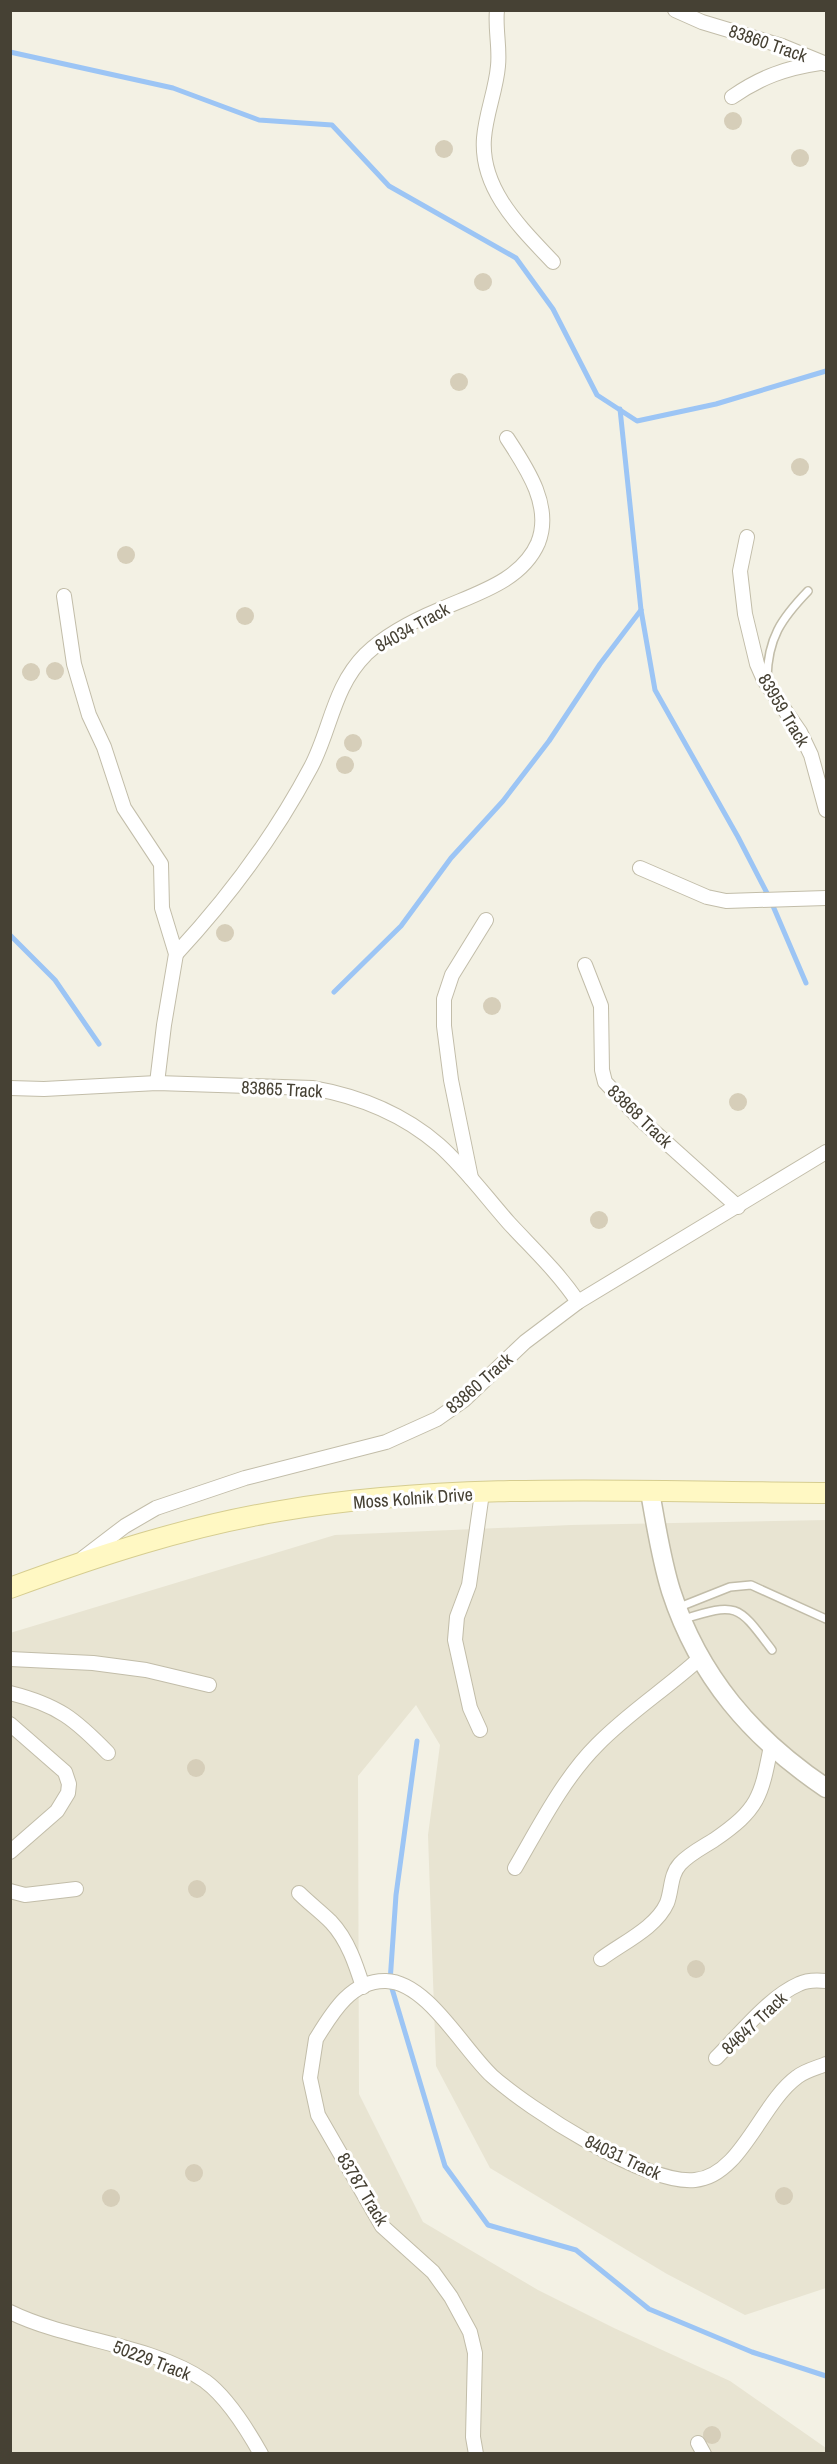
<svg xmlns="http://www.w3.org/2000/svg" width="837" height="2464" viewBox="0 0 837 2464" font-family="'Archivo Narrow',sans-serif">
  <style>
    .residential { fill: #e8e4d2 }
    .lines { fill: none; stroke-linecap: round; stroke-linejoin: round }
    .stream { stroke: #9cc5f5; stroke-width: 5 }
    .building { fill: #d6ceb9 }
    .service-casing { stroke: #c2bda9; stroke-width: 10 }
    .minor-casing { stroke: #c2bda9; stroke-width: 16 }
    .tertiary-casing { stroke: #c2bda9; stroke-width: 21 }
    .secondary-casing { stroke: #d6cd90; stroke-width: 22 }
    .service { stroke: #fff; stroke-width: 7 }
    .minor { stroke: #fff; stroke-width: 14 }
    .tertiary { stroke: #fff; stroke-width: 18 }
    .secondary { stroke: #fff8c3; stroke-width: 20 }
    .labels { text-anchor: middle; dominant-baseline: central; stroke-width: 6; stroke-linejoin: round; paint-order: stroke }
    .street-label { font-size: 18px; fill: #464134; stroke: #fff }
  </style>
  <rect width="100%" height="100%" fill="#f3f1e4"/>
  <!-- residential -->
  <polygon class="residential" points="826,1520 826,2288 745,2315 667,2274 490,2168 436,2066 428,1835 440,1745 416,1705 358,1776 359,2094 423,2222 538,2290 614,2328 730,2381 826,2448 826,2453 11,2453 10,1633 335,1535 571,1525"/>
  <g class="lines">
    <!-- stream -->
    <g class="stream">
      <polyline points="10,52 173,88 259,120 332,125 389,186 516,258 553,309 597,395 637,421 716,404 826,371"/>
      <polyline points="620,409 641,610 655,690 738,837 770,899 806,983"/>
      <polyline points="10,935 55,980 99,1044"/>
      <polyline points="334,992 401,926 451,858 503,801 549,741 600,664 641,610"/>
      <polyline points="417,1741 396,1895 390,1982 445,2166 488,2225 576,2250 649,2309 752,2352 826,2376"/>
    </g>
  </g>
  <!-- building -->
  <g class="building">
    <circle cx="733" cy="121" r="9"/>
    <circle cx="444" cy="149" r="9"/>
    <circle cx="800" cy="158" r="9"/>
    <circle cx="483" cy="282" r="9"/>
    <circle cx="459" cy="382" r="9"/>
    <circle cx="800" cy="467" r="9"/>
    <circle cx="126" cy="555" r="9"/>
    <circle cx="245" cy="616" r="9"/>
    <circle cx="55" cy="671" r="9"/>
    <circle cx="31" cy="672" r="9"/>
    <circle cx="353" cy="743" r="9"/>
    <circle cx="345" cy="765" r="9"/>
    <circle cx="225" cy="933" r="9"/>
    <circle cx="492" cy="1006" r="9"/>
    <circle cx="738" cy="1102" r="9"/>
    <circle cx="599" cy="1220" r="9"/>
    <circle cx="196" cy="1768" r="9"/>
    <circle cx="197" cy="1889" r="9"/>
    <circle cx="696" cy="1969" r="9"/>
    <circle cx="194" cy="2173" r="9"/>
    <circle cx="784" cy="2196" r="9"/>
    <circle cx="111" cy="2198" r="9"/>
    <circle cx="712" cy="2435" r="9"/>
  </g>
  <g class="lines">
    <!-- service casing -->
    <g class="service-casing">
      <g id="service">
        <path d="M767,678C768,638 781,619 808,591"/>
        <polyline points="677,1608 730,1587 751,1585 826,1619"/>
        <path d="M684,1619C738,1602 738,1605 772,1650"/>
      </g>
    </g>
    <!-- minor casing -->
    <g class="minor-casing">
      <g id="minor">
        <path d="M497,10C495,29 500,47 498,66C496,90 486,113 484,138C480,189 520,227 553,262"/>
        <polyline points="675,10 702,22 782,46 826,64"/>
        <path d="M732,97C761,77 786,68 820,63"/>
        <polyline points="747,537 740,571 745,614 757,664 764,680 800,732 811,755 826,810"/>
        <polyline points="64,596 74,664 89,715 104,747 124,808 161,864 162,908 176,954 164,1025 157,1083"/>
        <polyline points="640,868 707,897 726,901 826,898"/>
        <path d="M176,954C228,898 275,835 311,767C331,729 333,687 366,654C385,636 415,620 439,610C474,594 521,582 538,543C553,506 526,467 507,438"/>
        <polyline points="585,965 601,1006 602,1070 605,1082 640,1119 738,1207"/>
        <path d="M10,1088L44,1089L157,1083L312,1088C358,1096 403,1114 439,1145C465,1168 486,1197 509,1223C533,1249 558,1272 578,1302"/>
        <polyline points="471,1178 451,1080 444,1026 444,999 452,975 486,920"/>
        <polyline points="83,1558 125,1526 156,1508 245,1478 386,1442 437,1419 464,1400 525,1342 578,1302 826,1152"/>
        <polyline points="10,1659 93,1663 146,1670 209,1685"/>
        <path d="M10,1693C58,1705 75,1719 108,1753"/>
        <polyline points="10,1724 65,1772 69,1784 68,1793 57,1811 10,1852"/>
        <polyline points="480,1730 470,1708 455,1640 457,1617 469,1585 482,1493"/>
        <path d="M515,1868C539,1827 563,1779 597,1745C628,1713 666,1689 699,1659"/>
        <polyline points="10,1891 25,1895 76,1889"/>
        <path d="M299,1893C309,1903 321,1912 331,1922C348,1940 356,1965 363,1987"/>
        <path d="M601,1959C622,1943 656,1928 667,1903C672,1890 670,1875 680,1864C689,1854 703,1847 714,1840C759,1809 761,1797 771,1746"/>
        <path d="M716,2058C739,2035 769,1997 799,1984C807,1980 817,1980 826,1981"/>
        <path d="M10,2312C69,2341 151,2344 205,2381C228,2398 247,2429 261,2454"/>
        <polyline points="698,2443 704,2454"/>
        <path d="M476,2454L473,2437L475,2353L470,2332L451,2297L433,2272L382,2226L318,2115L310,2078L316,2039C332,2013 351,1980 386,1981C427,1982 463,2049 492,2076C529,2109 646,2185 695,2180C741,2176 761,2103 797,2077C806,2070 817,2068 826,2064"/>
      </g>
    </g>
    <!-- tertiary casing -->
    <g class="tertiary-casing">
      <path id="tertiary" d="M650,1492C656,1525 661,1559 671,1591C699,1677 752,1738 826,1788"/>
    </g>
    <!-- secondary casing -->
    <g class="secondary-casing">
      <path id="secondary" d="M10,1588C97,1556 188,1526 280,1511C456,1481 647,1492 826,1493"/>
    </g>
    <!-- service -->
    <use href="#service" class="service"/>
    <!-- minor -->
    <use href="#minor" class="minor"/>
    <!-- tertiary -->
    <use href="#tertiary" class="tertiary"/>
    <!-- secondary -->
    <use href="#secondary" class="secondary"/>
  </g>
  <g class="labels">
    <!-- street labels -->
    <g class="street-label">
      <text transform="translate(768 43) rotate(19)">83860 Track</text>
      <text transform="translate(412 627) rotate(-29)">84034 Track</text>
      <text transform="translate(784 710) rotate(59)">83959 Track</text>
      <text transform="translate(282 1089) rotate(3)">83865 Track</text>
      <text transform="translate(640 1116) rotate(44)">83868 Track</text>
      <text transform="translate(479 1383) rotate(-41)">83860 Track</text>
      <text transform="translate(413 1498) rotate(-4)">Moss Kolnik Drive</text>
      <text transform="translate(754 2023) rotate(-43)">84647 Track</text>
      <text transform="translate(623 2157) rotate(25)">84031 Track</text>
      <text transform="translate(363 2189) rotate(59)">83787 Track</text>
      <text transform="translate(152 2360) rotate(21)">50229 Track</text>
    </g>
  </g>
  <!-- border -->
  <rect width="837" height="2464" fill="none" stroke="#464134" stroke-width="24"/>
</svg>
